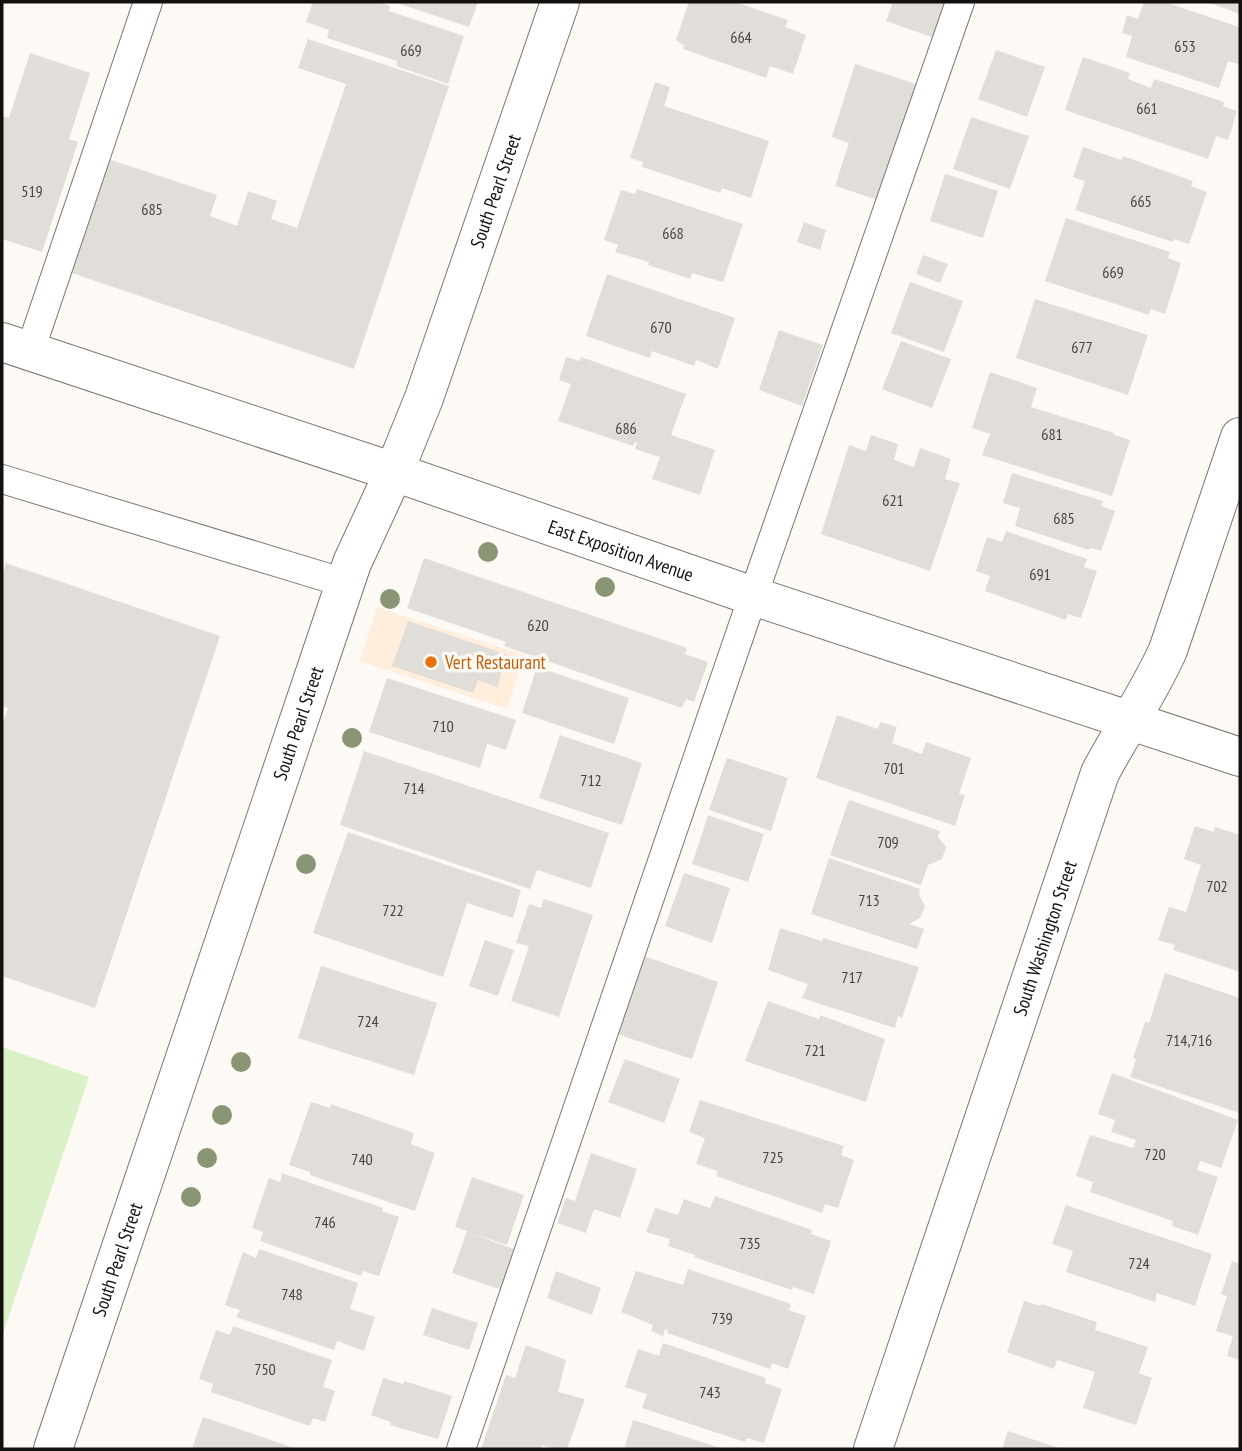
<svg xmlns="http://www.w3.org/2000/svg" width="1242" height="1451" viewBox="0 0 1242 1451" font-family="'PT Sans Narrow',sans-serif">
  <style>
    .commercial { fill: #feeedb }
    .green { fill: #daf1c7 }
    .building { fill: #e1ddd9 }
    .lines { fill: none; stroke-linecap: round; stroke-linejoin: round }
    .lane-casing { stroke: #7a7773; stroke-width: 30 }
    .street-casing { stroke: #7a7773; stroke-width: 40 }
    .secondary-casing { stroke: #7a7773; stroke-width: 40 }
    .lane { stroke: #fff; stroke-width: 28 }
    .street { stroke: #fff; stroke-width: 38 }
    .secondary { stroke: #fff; stroke-width: 38 }
    .tree { fill: #8a9575 }
    .food-dot { fill: #e8710a; stroke: #fdfaf6; stroke-width: 2.5 }
    .labels { text-anchor: middle; dominant-baseline: central; stroke-width: 7; stroke-linejoin: round; paint-order: stroke }
    .number-label { font-size: 16px; fill: #464442 }
    .street-label { font-size: 19px; fill: #121110; stroke: #fdfaf6 }
    .food-label { font-size: 19px; fill: #c56008; stroke: #fdfaf6; text-anchor: start }
  </style>
  <rect width="100%" height="100%" fill="#fdfaf6"/>
  <!-- commercial -->
  <polygon class="commercial" points="377,607 524,655 507,709 360,661"/>
  <!-- green -->
  <polygon class="green" points="2,1047 89,1077 2,1336"/>
  <!-- building -->
  <g class="building">
    <polygon points="313,2 378,2 390,6 389,11 464,36 448,84 396,66 397,61 327,38 329,30 306,22"/>
    <polygon points="394,2 478,2 469,27"/>
    <polygon points="689,2 735,2 788,20 785,27 806,35 793,74 770,66 766,78 683,49 684,46 676,40"/>
    <polygon points="893,2 951,2 937,39 886,21"/>
    <polygon points="1144,2 1165,2 1239,27 1240,65 1228,61 1219,88 1126,57 1132,36 1122,33 1127,15 1138,19"/>
    <polygon points="1207,2 1240,2 1240,14"/>
    <polygon points="308,39 449,86 354,369 69,272 108,159 217,195 210,216 237,226 248,191 277,201 271,219 297,228 346,84 298,68"/>
    <polygon points="996,50 1045,67 1027,117 978,99"/>
    <polygon points="30,53 90,73 69,139 78,142 42,252 2,239 2,116 9,118"/>
    <polygon points="1083,57 1130,73 1128,79 1151,88 1154,79 1224,102 1223,106 1237,111 1228,140 1216,136 1208,159 1065,110"/>
    <polygon points="855,64 916,84 878,200 835,186 849,143 832,137"/>
    <polygon points="655,82 670,87 664,106 769,141 751,198 722,188 720,193 642,167 643,162 630,158"/>
    <polygon points="971,117 1029,136 1010,189 953,169"/>
    <polygon points="1083,147 1121,160 1123,156 1193,181 1191,186 1207,192 1189,244 1174,239 1173,242 1075,210 1085,181 1073,177"/>
    <polygon points="945,174 998,191 983,238 930,221"/>
    <polygon points="637,189 743,224 723,282 692,273 690,279 648,265 649,262 615,252 618,245 604,240 621,190 635,194"/>
    <polygon points="1066,218 1170,252 1168,258 1181,263 1165,314 1151,309 1149,315 1045,281"/>
    <polygon points="804,222 826,230 820,250 797,242"/>
    <polygon points="923,255 948,264 940,283 916,274"/>
    <polygon points="607,274 735,318 718,369 696,360 694,366 652,351 650,358 586,336"/>
    <polygon points="910,282 963,301 944,352 891,333"/>
    <polygon points="1035,299 1148,335 1128,395 1016,358"/>
    <polygon points="779,330 823,345 802,406 759,390"/>
    <polygon points="901,341 951,359 932,408 882,389"/>
    <polygon points="566,357 580,361 581,357 686,394 671,435 715,450 700,495 652,479 660,457 635,449 637,442 635,442 633,446 558,421 571,384 559,380"/>
    <polygon points="990,372 1037,388 1031,407 1114,433 1114,435 1130,440 1112,496 982,455 990,434 972,428"/>
    <polygon points="871,435 898,444 894,460 914,467 920,448 951,459 945,479 960,483 930,571 821,534 849,445 866,451"/>
    <polygon points="1012,473 1103,501 1101,506 1115,511 1101,551 1090,548 1089,550 1015,526 1020,508 1003,503"/>
    <polygon points="1006,531 1087,559 1084,567 1097,571 1081,618 1068,614 1066,620 985,591 990,576 976,571 987,537 1002,542"/>
    <polygon points="424,558 687,648 685,654 708,662 694,702 686,699 682,708 504,646 506,642 407,608"/>
    <polygon points="6,563 220,636 95,1008 2,976 2,726 8,708 2,706 2,576"/>
    <polygon points="408,621 508,655 497,687 478,680 473,693 392,666"/>
    <polygon points="537,667 629,698 614,744 522,713"/>
    <polygon points="387,678 516,720 506,750 487,744 480,768 369,732"/>
    <polygon points="837,715 878,729 880,722 897,727 892,743 922,754 926,742 971,758 959,794 965,795 955,826 816,778"/>
    <polygon points="560,735 642,763 622,825 539,798"/>
    <polygon points="364,751 609,833 591,888 537,870 530,889 340,825"/>
    <polygon points="727,758 788,778 771,831 709,810"/>
    <polygon points="849,800 940,831 938,837 946,847 942,859 928,865 921,885 830,855"/>
    <polygon points="708,815 764,834 748,882 692,864"/>
    <polygon points="1195,826 1214,832 1215,827 1240,835 1240,972 1173,950 1175,945 1158,940 1169,907 1186,912 1201,865 1184,859"/>
    <polygon points="348,832 521,890 513,918 467,903 443,977 313,933"/>
    <polygon points="829,858 920,889 919,895 925,906 920,918 909,924 924,929 917,949 811,914"/>
    <polygon points="684,873 730,888 712,943 665,926"/>
    <polygon points="544,899 593,915 559,1017 511,1001 529,946 516,943 529,904 541,908"/>
    <polygon points="780,928 822,941 823,938 919,967 902,1018 898,1016 895,1028 802,998 808,984 768,970"/>
    <polygon points="485,940 514,950 498,996 469,986"/>
    <polygon points="644,956 718,982 692,1059 617,1034"/>
    <polygon points="321,966 437,1003 414,1075 298,1038"/>
    <polygon points="1165,973 1240,998 1240,1113 1130,1077 1136,1059 1133,1058 1145,1022 1149,1023"/>
    <polygon points="768,1001 819,1019 820,1015 885,1039 866,1102 745,1061"/>
    <polygon points="625,1059 680,1079 664,1123 608,1102"/>
    <polygon points="1112,1073 1238,1120 1221,1168 1200,1161 1197,1170 1218,1177 1198,1235 1172,1226 1173,1221 1090,1192 1093,1182 1076,1176 1090,1135 1133,1148 1136,1140 1111,1132 1115,1120 1098,1114"/>
    <polygon points="700,1100 844,1146 841,1155 854,1160 838,1208 825,1204 822,1213 716,1176 718,1171 696,1164 705,1138 689,1132"/>
    <polygon points="311,1102 330,1108 331,1104 414,1133 411,1144 435,1153 415,1211 310,1175 310,1172 289,1165"/>
    <polygon points="591,1153 637,1169 620,1218 594,1209 586,1233 557,1223 566,1198 575,1201"/>
    <polygon points="282,1173 383,1208 382,1211 399,1217 379,1276 363,1271 361,1276 260,1241 263,1232 252,1228 269,1178 280,1182"/>
    <polygon points="472,1177 524,1195 507,1245 470,1233 516,1250 502,1290 452,1273 467,1231 455,1227"/>
    <polygon points="715,1196 812,1230 811,1234 831,1241 814,1294 793,1287 792,1290 694,1257 695,1255 668,1246 670,1239 646,1232 655,1208 678,1215 684,1199 710,1208"/>
    <polygon points="1066,1205 1212,1254 1195,1306 1157,1293 1155,1302 1066,1272 1073,1251 1052,1244"/>
    <polygon points="259,1249 358,1283 350,1309 375,1317 364,1351 337,1341 334,1350 236,1317 240,1310 225,1305 243,1252 256,1258"/>
    <polygon points="1232,1261 1240,1264 1240,1360 1227,1356 1233,1336 1216,1331 1227,1296 1221,1294"/>
    <polygon points="688,1269 791,1304 789,1310 806,1316 788,1369 772,1363 770,1369 667,1333 668,1330 665,1329 663,1336 651,1331 653,1325 621,1312 636,1271 683,1285"/>
    <polygon points="556,1271 601,1288 592,1315 547,1298"/>
    <polygon points="1024,1301 1041,1306 1041,1304 1097,1322 1095,1330 1148,1347 1139,1373 1152,1378 1136,1425 1083,1408 1095,1372 1057,1360 1054,1369 1007,1352"/>
    <polygon points="432,1308 478,1323 469,1350 423,1335"/>
    <polygon points="233,1326 332,1360 323,1387 335,1391 325,1422 313,1418 310,1426 211,1392 213,1384 199,1379 216,1330 230,1335"/>
    <polygon points="663,1343 766,1378 765,1383 782,1389 764,1443 747,1438 745,1442 642,1408 647,1394 625,1387 638,1349 659,1356"/>
    <polygon points="526,1345 566,1360 558,1392 585,1399 567,1449 556,1449 542,1445 541,1449 481,1449 506,1375 515,1378"/>
    <polygon points="383,1378 403,1384 404,1381 452,1396 438,1439 390,1425 391,1422 371,1415"/>
    <polygon points="203,1417 297,1449 192,1449"/>
    <polygon points="633,1420 724,1449 624,1449"/>
    <polygon points="1008,1431 1062,1449 1002,1449"/>
  </g>
  <g class="lines">
    <!-- lane casing -->
    <g class="lane-casing">
      <g id="lane">
        <polyline points="30,351 148,2"/>
        <polyline points="2,479 345,583"/>
        <polyline points="461,1449 753,596 960,2"/>
      </g>
    </g>
    <!-- street casing -->
    <g class="street-casing">
      <g id="street">
        <path id="s1" d="M2,342L394,472L753,596L1240,757"/>
        <path id="s2" d="M53,1449L352,563L394,472L424,398L560,2"/>
      </g>
    </g>
    <!-- secondary casing -->
    <g class="secondary-casing">
      <g id="secondary">
        <path id="s3" d="M873,1449L1100,773C1122,731 1149,693 1168,650L1240,437"/>
      </g>
    </g>
    <!-- lane -->
    <use href="#lane" class="lane"/>
    <!-- street -->
    <use href="#street" class="street"/>
    <!-- secondary -->
    <use href="#secondary" class="secondary"/>
  </g>
  <!-- trees -->
  <g class="tree">
    <circle cx="488" cy="552" r="10"/>
    <circle cx="605" cy="587" r="10"/>
    <circle cx="390" cy="599" r="10"/>
    <circle cx="352" cy="738" r="10"/>
    <circle cx="306" cy="864" r="10"/>
    <circle cx="241" cy="1062" r="10"/>
    <circle cx="222" cy="1115" r="10"/>
    <circle cx="207" cy="1158" r="10"/>
    <circle cx="191" cy="1197" r="10"/>
  </g>
  <!-- markers -->
  <circle class="food-dot" cx="431" cy="662" r="7"/>
  <g class="labels">
    <!-- number labels -->
    <g class="number-label">
      <text x="741" y="37">664</text>
      <text x="1185" y="46">653</text>
      <text x="411" y="50">669</text>
      <text x="1147" y="108">661</text>
      <text x="32" y="191">519</text>
      <text x="1141" y="201">665</text>
      <text x="152" y="209">685</text>
      <text x="673" y="233">668</text>
      <text x="1113" y="272">669</text>
      <text x="661" y="327">670</text>
      <text x="1082" y="347">677</text>
      <text x="626" y="428">686</text>
      <text x="1052" y="434">681</text>
      <text x="893" y="500">621</text>
      <text x="1064" y="518">685</text>
      <text x="1040" y="574">691</text>
      <text x="538" y="625">620</text>
      <text x="443" y="726">710</text>
      <text x="894" y="768">701</text>
      <text x="591" y="780">712</text>
      <text x="414" y="788">714</text>
      <text x="888" y="842">709</text>
      <text x="1217" y="886">702</text>
      <text x="869" y="900">713</text>
      <text x="393" y="910">722</text>
      <text x="852" y="977">717</text>
      <text x="368" y="1021">724</text>
      <text x="1189" y="1040">714,716</text>
      <text x="815" y="1050">721</text>
      <text x="1155" y="1154">720</text>
      <text x="773" y="1157">725</text>
      <text x="362" y="1159">740</text>
      <text x="325" y="1222">746</text>
      <text x="750" y="1243">735</text>
      <text x="1139" y="1263">724</text>
      <text x="292" y="1294">748</text>
      <text x="722" y="1318">739</text>
      <text x="265" y="1369">750</text>
      <text x="710" y="1392">743</text>
    </g>
    <!-- street labels -->
    <g class="street-label">
      <text stroke="none"><textPath href="#s2" startOffset="1334">South Pearl Street</textPath></text>
      <text stroke="none"><textPath href="#s1" startOffset="653">East Exposition Avenue</textPath></text>
      <text stroke="none"><textPath href="#s2" startOffset="766">South Pearl Street</textPath></text>
      <text stroke="none"><textPath href="#s3" startOffset="539">South Washington Street</textPath></text>
      <text stroke="none"><textPath href="#s2" startOffset="200">South Pearl Street</textPath></text>
    </g>
    <!-- food labels -->
    <g class="food-label">
      <text x="445" y="662">Vert Restaurant</text>
    </g>
  </g>
  <!-- border -->
  <rect width="1242" height="1451" fill="none" stroke="#121110" stroke-width="7"/>
</svg>
